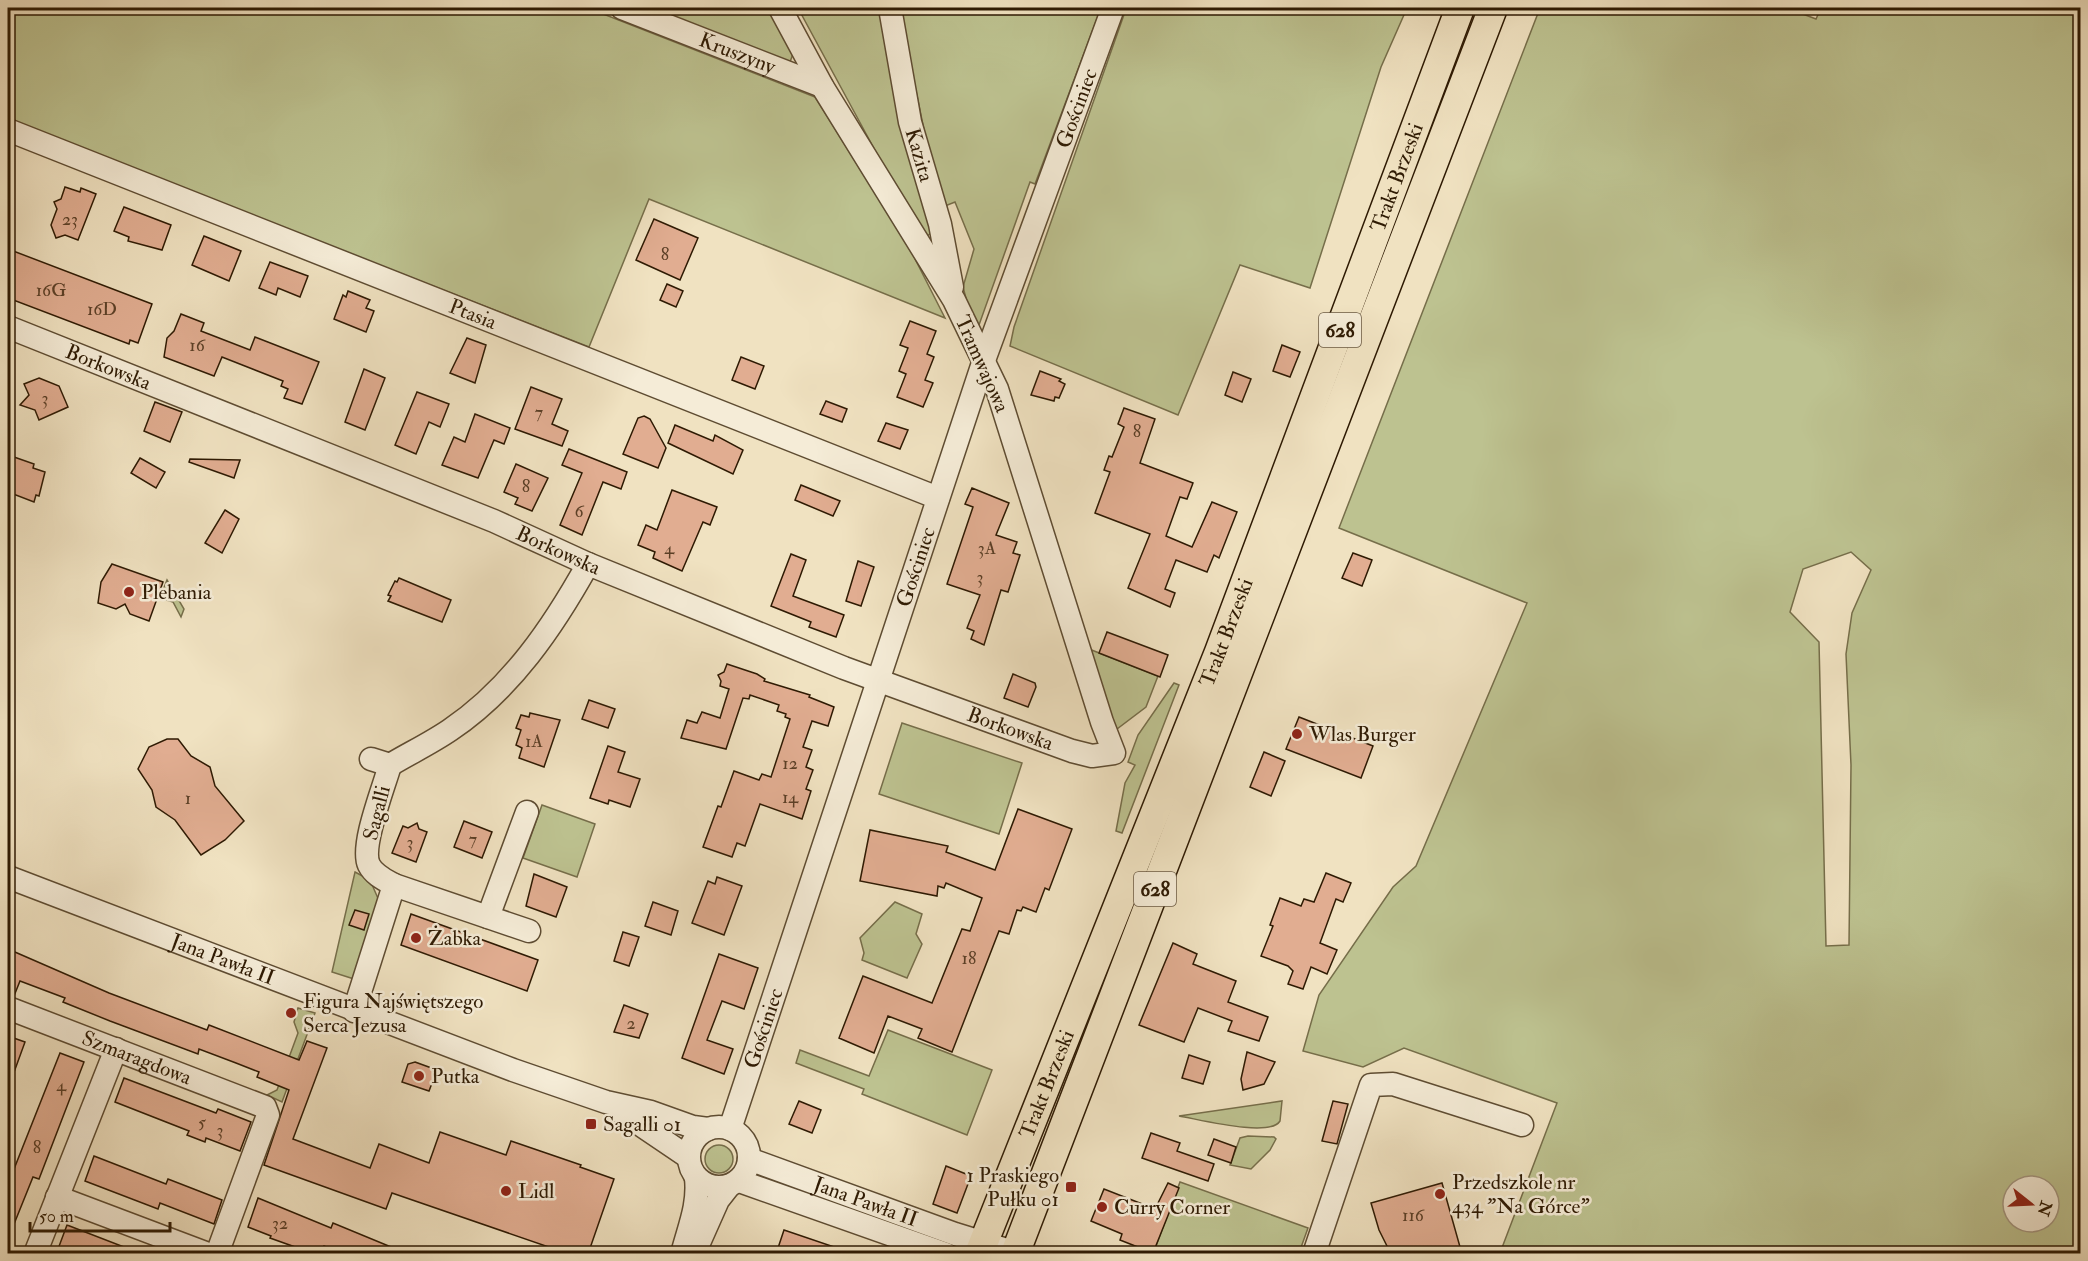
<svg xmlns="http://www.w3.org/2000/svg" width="2088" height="1261" viewBox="0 0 2088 1261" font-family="'IM FELL Double Pica',serif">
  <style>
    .green { fill: #bdc290; stroke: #766e4a; stroke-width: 1.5; fill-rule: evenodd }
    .building { fill: #e1ad91; stroke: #2e1a03; stroke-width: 1.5 }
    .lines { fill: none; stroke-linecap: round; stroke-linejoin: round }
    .minor-casing { stroke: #5e4c32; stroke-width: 25 }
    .major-casing { stroke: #2e1a03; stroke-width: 31 }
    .minor { stroke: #f5ecd7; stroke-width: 22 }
    .major { stroke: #f0e2c1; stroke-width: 28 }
    .poi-dot { fill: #8f2418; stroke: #f5ecd7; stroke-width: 2 }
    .labels { text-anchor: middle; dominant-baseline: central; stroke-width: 5; stroke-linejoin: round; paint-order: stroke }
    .number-label { font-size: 18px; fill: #5b3f26 }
    .shield { fill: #f5ecd7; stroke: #6a5943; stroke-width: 1.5 }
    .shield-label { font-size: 20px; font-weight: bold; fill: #2e1a03 }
    .street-label { font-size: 21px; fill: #2e1a03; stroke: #f5ecd7 }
    .poi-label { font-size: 21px; fill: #2e1a03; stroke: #f5ecd7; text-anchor: start }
  </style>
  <rect width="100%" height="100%" fill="#f0e2c1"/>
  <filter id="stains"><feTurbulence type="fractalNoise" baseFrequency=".00333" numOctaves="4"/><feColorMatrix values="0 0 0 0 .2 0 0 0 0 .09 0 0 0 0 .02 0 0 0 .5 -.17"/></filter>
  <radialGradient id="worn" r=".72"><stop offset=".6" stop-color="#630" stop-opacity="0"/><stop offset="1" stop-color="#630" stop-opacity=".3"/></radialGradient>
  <!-- green -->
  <g class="green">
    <polygon points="8,8 588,8 815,97 909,247 945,318 649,199 589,347 8,120"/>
    <polygon points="642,8 768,8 794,51 790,62"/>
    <polygon points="798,8 882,8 931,233 923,239"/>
    <polygon points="899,8 1101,8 1035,184 1030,182 979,325 971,317 963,287 974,249 955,202 940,208"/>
    <polygon points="1123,8 1407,8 1381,67 1310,288 1240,265 1178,415 1010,346 1014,327 1126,9"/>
    <path d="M1540,8H1787L1816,19L1821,8H2080V1253H1500L1557,1103L1404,1048L1363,1067L1303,1051L1319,995L1393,887L1416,866L1527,603L1339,528ZM1851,552L1871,570L1852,613L1846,654L1851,765L1849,945L1826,946L1819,642L1790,612L1803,569ZM2013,1186H2049V1222H2013Z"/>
    <polygon points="167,580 184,609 181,617 173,602 160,598"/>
    <polygon points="1089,649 1158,676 1146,707 1113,732"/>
    <polygon points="1174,683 1179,685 1122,833 1116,831 1125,783 1135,765 1128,762 1138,735"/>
    <polygon points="902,723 1022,763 999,834 879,794"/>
    <polygon points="542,805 595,824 577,877 523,858"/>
    <polygon points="355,872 370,880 380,903 354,979 332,972"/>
    <polygon points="895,902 922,914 916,934 922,944 907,978 862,960 864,953 860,938"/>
    <polygon points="298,1008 315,1013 282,1102 267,1095 277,1090 298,1033 294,1022"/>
    <polygon points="888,1030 992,1070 967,1135 862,1094 864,1089 796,1063 800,1050 869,1076"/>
    <path d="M1282,1101L1280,1121C1270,1138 1198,1119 1179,1116Z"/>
    <polygon points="1248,1136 1274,1137 1276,1139 1270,1150 1251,1169 1230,1165 1240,1138"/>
    <circle cx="719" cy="1159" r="14"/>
    <polygon points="1180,1182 1308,1228 1299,1253 1153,1254"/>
  </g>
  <!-- building -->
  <g class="building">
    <polygon points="65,187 80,192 81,188 96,194 78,240 65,235 56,238 51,225 57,209 54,202 61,199"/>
    <polygon points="124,207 171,225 162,250 128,241 129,237 114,231"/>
    <polygon points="654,219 698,238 680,280 636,260"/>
    <polygon points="204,236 241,251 229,281 192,265"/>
    <polygon points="8,249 152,304 138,343 130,340 129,344 8,298"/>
    <polygon points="270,262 308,276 300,297 278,288 276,295 259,288"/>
    <polygon points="667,284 683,291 676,307 660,300"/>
    <polygon points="348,291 370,300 366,308 374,311 366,332 334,319 343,295 346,297"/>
    <polygon points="181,314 204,323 201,331 250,350 255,337 319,362 302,404 284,398 288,389 281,386 283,381 222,357 214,376 164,357 167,338 174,331"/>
    <polygon points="910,321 936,331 927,354 934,357 925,380 933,383 923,407 897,397 906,374 899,371 908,348 900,345"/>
    <polygon points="467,338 486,345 475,383 450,373"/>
    <polygon points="1282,345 1300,352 1290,377 1273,371"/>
    <polygon points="741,357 764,366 755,389 732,380"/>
    <polygon points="364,369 385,378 365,430 345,422"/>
    <polygon points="1040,371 1061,379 1059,381 1065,384 1059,398 1055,397 1054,401 1031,395"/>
    <polygon points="1233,372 1251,379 1242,402 1225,395"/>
    <polygon points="39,378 59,386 68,407 39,420 35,410 20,405 29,395 24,384"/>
    <polygon points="531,387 562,399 552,424 568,431 562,446 515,429"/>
    <polygon points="417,392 449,404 440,427 429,422 416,454 395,445"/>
    <polygon points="826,401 847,409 842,422 820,414"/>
    <polygon points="155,402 182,412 170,442 144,431"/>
    <polygon points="1124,408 1155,419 1140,463 1193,483 1187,499 1180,497 1166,536 1192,547 1212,502 1237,512 1219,558 1214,555 1207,572 1176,560 1165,589 1175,593 1170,607 1128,588 1150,534 1095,513 1110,472 1104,470 1109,456 1112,457 1124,427 1118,424"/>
    <polygon points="475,414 510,428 504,444 494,440 478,478 442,465 454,437 465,442"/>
    <polygon points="644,416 650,419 666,448 658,468 623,454 638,418"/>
    <polygon points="886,423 908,430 900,449 878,441"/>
    <polygon points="675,425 713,441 715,435 743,450 733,474 668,443"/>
    <polygon points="569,449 627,472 621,489 603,482 582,535 560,525 582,473 562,465"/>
    <polygon points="14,457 34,464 33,468 45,472 39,496 36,495 34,502 8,492 8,459 13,460"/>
    <polygon points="140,458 165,472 156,488 131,473"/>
    <polygon points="190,459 240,460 234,478 189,462"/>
    <polygon points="516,464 548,478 532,511 515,504 518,498 504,492"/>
    <polygon points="801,485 840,501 833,516 795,500"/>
    <polygon points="972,488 1009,503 996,535 1017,542 1013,553 1020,555 1008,592 1001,590 984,645 971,639 974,631 967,628 980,595 947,584 973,507 965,504"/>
    <polygon points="672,490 717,507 710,525 703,522 682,571 653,558 655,552 638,545 646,525 657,530"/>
    <polygon points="225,510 239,519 222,553 205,543"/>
    <polygon points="1353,553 1372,560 1362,586 1342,578"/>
    <polygon points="791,554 806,560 793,596 844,615 836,637 809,627 811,622 771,606"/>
    <polygon points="858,561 874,567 861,606 846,601"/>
    <polygon points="112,564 163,582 149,621 130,614 125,604 116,609 98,603 101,582"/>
    <polygon points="399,578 451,600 442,622 388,601 391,596 388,595 395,581 397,582"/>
    <polygon points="1107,632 1168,655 1160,677 1099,653"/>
    <polygon points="727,664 757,674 765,679 764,681 810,695 809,697 834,707 828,726 812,721 803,747 812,750 806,767 813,770 806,789 811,791 802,819 760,804 745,846 737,843 732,857 703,847 718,806 721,807 734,771 759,780 762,774 771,777 790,719 785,717 786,714 777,711 779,705 750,695 749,699 743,698 726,749 681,738 687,720 697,723 702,712 720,718 729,689 720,686 721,681 718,675 724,672"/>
    <polygon points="1013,674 1035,683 1036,687 1028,707 1004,698"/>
    <polygon points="589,700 615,709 608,728 582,719"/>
    <polygon points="530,713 560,720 544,767 519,758 522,748 516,745 521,730 516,728 521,715 529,717"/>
    <polygon points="1299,717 1373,746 1361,778 1286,749"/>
    <polygon points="167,739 178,739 191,756 210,767 215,786 244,821 225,840 201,855 175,820 156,807 152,790 138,769 149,747"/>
    <polygon points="608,746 625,752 618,772 640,779 630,807 609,800 608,804 590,798"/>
    <polygon points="1264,752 1285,761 1271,796 1250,787"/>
    <polygon points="1018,809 1072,829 1049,890 1045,888 1036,912 1023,907 1021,911 1017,910 1009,934 999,931 952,1052 918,1038 922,1029 888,1016 874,1053 839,1038 863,976 932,1003 962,929 970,931 982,898 946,883 944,888 938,886 937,896 860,881 870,830 948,846 946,852 995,870"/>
    <polygon points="464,821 492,832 482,858 454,847"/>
    <polygon points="417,823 419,829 427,832 416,862 392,853 403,826 408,828"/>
    <polygon points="1326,873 1351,883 1343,902 1336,899 1320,943 1337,950 1327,974 1311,967 1303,989 1288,984 1293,971 1288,966 1261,956 1273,926 1270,925 1280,898 1301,906 1304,899 1314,902"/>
    <polygon points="534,874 567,887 556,917 526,906"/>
    <polygon points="717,877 742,886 724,935 692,923 708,881 715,884"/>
    <polygon points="653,902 678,911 671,935 645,926"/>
    <polygon points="355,910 369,914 364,930 349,925"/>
    <polygon points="411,914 538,960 527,991 401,945"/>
    <polygon points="623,932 639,937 629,966 614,961"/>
    <polygon points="1173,943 1197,954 1193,964 1236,981 1228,1002 1268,1017 1259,1041 1228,1031 1232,1021 1198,1008 1184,1042 1139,1025"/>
    <polygon points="8,949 109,993 207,1030 209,1025 299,1060 307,1041 327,1048 293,1139 370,1168 379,1144 429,1163 440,1132 506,1155 511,1141 581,1165 580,1167 614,1179 588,1254 569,1254 392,1193 386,1209 264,1165 289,1090 257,1077 259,1072 236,1063 199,1049 198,1054 110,1021 63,1002 65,998 20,981 14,996 8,995"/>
    <polygon points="719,954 758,968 744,1009 722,1001 707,1040 733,1049 724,1074 682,1058"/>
    <polygon points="624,1005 648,1014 639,1038 614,1032"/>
    <polygon points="8,1036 25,1042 9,1086 8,1086"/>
    <polygon points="1247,1052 1275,1062 1264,1084 1243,1090 1241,1079"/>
    <polygon points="60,1053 84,1062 39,1179 33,1177 8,1239 8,1167 14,1169"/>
    <polygon points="1189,1055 1210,1062 1203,1084 1182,1078"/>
    <polygon points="415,1062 437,1070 429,1091 402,1082 408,1064"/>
    <polygon points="124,1078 216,1113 218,1109 251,1122 240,1151 206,1138 205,1142 187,1135 189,1131 115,1102"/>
    <polygon points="799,1101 821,1110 812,1133 789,1124"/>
    <polygon points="1333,1101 1348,1104 1337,1144 1322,1141"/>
    <polygon points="1151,1133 1180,1143 1177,1151 1214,1164 1208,1181 1142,1158"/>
    <polygon points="1214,1139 1236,1147 1231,1163 1208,1155"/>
    <polygon points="94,1156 166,1184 168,1179 222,1200 214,1224 160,1203 158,1209 85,1181"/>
    <polygon points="946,1166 971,1176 957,1213 933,1204"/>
    <polygon points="1168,1183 1179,1188 1153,1253 1120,1240 1122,1234 1091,1221 1104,1189 1155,1209"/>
    <polygon points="1442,1183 1462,1254 1391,1254 1379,1230 1371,1203"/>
    <polygon points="258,1198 331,1228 333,1223 408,1254 343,1254 324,1246 322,1251 314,1248 312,1253 270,1238 271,1236 248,1227"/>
    <polygon points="67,1225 137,1252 137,1254 71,1254 58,1249"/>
    <polygon points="784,1230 846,1251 846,1254 776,1254"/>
  </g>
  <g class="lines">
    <!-- minor casing -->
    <g class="minor-casing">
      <g id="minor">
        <path id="s1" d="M622,8L822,86"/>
        <path id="s2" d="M890,8L910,122L940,224L952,287"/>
        <path id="s3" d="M8,130L938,498"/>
        <path id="s4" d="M8,327L494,521L588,564L844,668L1072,751L1092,756L1114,753L1102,722L997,389L954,300L822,86L780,8"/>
        <path d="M371,759L390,765C410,753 431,743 450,730C511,689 553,627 588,564"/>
        <path d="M390,765C384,787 360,846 369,865C374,875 385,880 394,885"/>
        <path id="s5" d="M8,877L513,1070L606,1102L651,1112L693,1127L708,1129"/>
        <polyline points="488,917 527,812"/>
        <path id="s6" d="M8,1008L265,1107L268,1115L217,1254"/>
        <polyline points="354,1011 394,885 529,931"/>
        <polyline points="620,1111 688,1157"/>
        <circle cx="719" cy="1157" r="30"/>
        <path id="s7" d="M730,1129L983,363L1113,8"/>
        <path id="s8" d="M749,1159L955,1234L1020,1254"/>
        <polyline points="739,1181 946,1254"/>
        <polyline points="57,1197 208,1254"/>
        <polyline points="35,1254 116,1049"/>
        <path d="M682,1254C689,1227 699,1205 696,1178"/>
        <polyline points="694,1254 718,1200 729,1186"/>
        <polyline points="1314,1254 1371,1085 1393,1084 1522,1125"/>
      </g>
    </g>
    <!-- major casing -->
    <g class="major-casing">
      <g id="major">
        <path id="s9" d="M979,1254L1219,652L1460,8"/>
        <polyline points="1015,1254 1493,8"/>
      </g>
    </g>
    <!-- minor -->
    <use href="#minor" class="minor"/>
    <!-- major -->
    <use href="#major" class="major"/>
  </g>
  <!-- markers -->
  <g class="poi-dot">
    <circle cx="129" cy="592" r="6"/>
    <circle cx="1297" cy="734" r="6"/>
    <circle cx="416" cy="938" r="6"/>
    <circle cx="291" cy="1013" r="6"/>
    <circle cx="419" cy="1076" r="6"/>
    <rect x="585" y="1118" width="12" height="12" rx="3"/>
    <rect x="1065" y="1181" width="12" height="12" rx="3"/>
    <circle cx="506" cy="1191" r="6"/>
    <circle cx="1440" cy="1194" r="6"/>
    <circle cx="1102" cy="1207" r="6"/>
  </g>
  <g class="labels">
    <!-- number labels -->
    <g class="number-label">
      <text x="70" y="219">23</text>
      <text x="665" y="254">8</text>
      <text x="51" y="290">16G</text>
      <text x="102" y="309">16D</text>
      <text x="197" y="345">16</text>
      <text x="45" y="398">3</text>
      <text x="539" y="412">7</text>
      <text x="1137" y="431">8</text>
      <text x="526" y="486">8</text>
      <text x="579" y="511">6</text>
      <text x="669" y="548">4</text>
      <text x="987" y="548">3A</text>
      <text x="980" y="577">3</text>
      <text x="534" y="741">1A</text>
      <text x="790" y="763">12</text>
      <text x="790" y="797">14</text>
      <text x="188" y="798">1</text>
      <text x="473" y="839">7</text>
      <text x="410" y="842">3</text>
      <text x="969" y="958">18</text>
      <text x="631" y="1023">2</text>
      <text x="61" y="1085">4</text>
      <text x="202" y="1122">5</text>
      <text x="220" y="1130">3</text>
      <text x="37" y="1147">8</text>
      <text x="1413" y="1215">116</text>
      <text x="280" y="1223">32</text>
    </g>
    <!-- shield labels -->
    <g class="shield">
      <rect x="1319" y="313" width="42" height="34" rx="4.5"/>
      <rect x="1134" y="872" width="42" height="34" rx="4.5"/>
    </g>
    <g class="shield-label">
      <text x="1340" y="330">628</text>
      <text x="1155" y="889">628</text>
    </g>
    <!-- street labels -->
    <g class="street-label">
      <text stroke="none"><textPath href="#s1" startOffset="124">Kruszyny</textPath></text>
      <text stroke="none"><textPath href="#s7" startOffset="1078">Gościniec</textPath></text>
      <text stroke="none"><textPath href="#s2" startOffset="150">Kazita</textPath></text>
      <text stroke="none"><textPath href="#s9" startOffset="1155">Trakt Brzeski</textPath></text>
      <text stroke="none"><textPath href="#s3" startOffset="500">Ptasia</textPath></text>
      <text transform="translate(982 364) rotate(66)">Tramwajowa</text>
      <text stroke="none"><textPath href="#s4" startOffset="108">Borkowska</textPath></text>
      <text stroke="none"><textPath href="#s4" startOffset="594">Borkowska</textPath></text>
      <text stroke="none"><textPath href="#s7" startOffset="592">Gościniec</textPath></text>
      <text stroke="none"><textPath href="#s9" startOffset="669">Trakt Brzeski</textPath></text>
      <text stroke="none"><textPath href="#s4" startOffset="1080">Borkowska</textPath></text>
      <text transform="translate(377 813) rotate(-76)">Sagalli</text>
      <text stroke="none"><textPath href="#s5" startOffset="230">Jana Pawła II</textPath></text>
      <text stroke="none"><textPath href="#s7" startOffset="106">Gościniec</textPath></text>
      <text stroke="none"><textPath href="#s6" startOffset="138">Szmaragdowa</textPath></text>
      <text stroke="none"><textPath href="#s9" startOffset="183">Trakt Brzeski</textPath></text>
      <text stroke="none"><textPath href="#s8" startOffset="124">Jana Pawła II</textPath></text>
    </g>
    <!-- poi labels -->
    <g class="poi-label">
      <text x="141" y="592">Plebania</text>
      <text x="1309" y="734">Wlas Burger</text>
      <text x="428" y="938">Żabka</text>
      <text x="303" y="1001">Figura Najświętszego<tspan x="303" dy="24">Serca Jezusa</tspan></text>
      <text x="431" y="1076">Putka</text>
      <text x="603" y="1124">Sagalli 01</text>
      <text x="1059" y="1175" text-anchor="end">1 Praskiego<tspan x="1059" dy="24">Pułku 01</tspan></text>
      <text x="1452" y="1182">Przedszkole nr<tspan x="1452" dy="24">434 "Na Górce"</tspan></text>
      <text x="518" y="1191">Lidl</text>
      <text x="1114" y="1207">Curry Corner</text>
    </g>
  </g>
  <!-- margin -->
  <rect width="2088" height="1261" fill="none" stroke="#f0e2c1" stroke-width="30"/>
  <rect x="9" y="9" width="2070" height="1243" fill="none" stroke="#2e1a03" stroke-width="3"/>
  <rect x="15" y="15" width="2058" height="1231" fill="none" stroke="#2e1a03" stroke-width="1.5"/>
  <!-- north arrow -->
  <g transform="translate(2031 1204) rotate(108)"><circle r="28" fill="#f5ecd7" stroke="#a59882" stroke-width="1.5"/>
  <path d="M0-4.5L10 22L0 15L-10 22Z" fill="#8f2418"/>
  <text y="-9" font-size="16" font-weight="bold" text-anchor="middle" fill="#2e1a03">N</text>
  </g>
  <!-- scale -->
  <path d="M30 1222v9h140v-9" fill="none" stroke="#2e1a03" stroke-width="3"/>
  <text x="39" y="1222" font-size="18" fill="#2e1a03" stroke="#f5ecd7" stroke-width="4.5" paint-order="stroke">50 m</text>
  <rect width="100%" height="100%" filter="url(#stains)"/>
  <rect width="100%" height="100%" fill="url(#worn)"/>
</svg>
